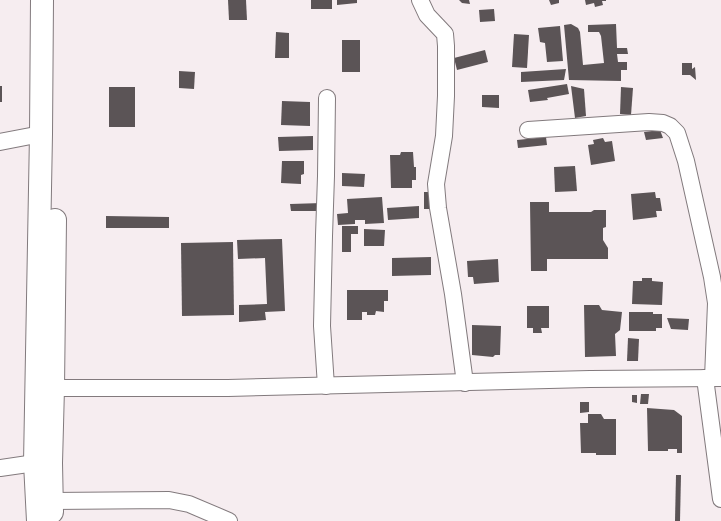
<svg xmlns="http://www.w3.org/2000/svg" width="721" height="521" viewBox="0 0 721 521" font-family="'Libre Baskerville',serif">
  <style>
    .building { fill: #5b5456 }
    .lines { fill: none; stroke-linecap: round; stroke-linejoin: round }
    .street-casing { stroke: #827a7d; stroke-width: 18 }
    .secondary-casing { stroke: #827a7d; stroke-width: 24 }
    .street { stroke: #fff; stroke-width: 16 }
    .secondary { stroke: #fff; stroke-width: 22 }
  </style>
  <rect width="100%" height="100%" fill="#f6edf0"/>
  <!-- building -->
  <g class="building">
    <polygon points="228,0 246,0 247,20 229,20"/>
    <rect x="311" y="0" width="21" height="9"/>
    <polygon points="337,0 357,0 357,3 337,5"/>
    <polygon points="459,0 469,0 470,4 462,3"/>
    <polygon points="549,0 559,0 559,3 551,5"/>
    <polygon points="585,0 606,0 606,1 602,1 603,5 595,7 594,3 586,5"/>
    <polygon points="494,9 495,21 480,22 479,10"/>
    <polygon points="571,24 578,28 580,32 583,65 604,63 601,36 599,32 588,32 588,25 616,24 617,48 627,48 628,54 617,54 618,62 627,62 627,70 621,70 621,81 569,80 564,25"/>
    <polygon points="560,26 563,61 547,62 545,43 540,42 538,28"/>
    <polygon points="276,32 289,33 289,58 275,58"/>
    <polygon points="514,34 529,35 527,68 512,67"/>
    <rect x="342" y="40" width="18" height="32"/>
    <polygon points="485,50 488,62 457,70 454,58"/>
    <polygon points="682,63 692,63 692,69 695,67 696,80 690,75 682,75"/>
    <polygon points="566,69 564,80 521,82 521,72"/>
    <polygon points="179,71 195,72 194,89 179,88"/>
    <polygon points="567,84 569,94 547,98 548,100 530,102 528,90"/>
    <rect x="0" y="86" width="2" height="16"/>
    <polygon points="571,86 584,89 586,116 575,118"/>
    <rect x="109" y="87" width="26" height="40"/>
    <polygon points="621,87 633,88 631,115 620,114"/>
    <polygon points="482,95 499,95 499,108 482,107"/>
    <polygon points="282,101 310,102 310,126 281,125"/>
    <polygon points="660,130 663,138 646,140 644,132"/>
    <polygon points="313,136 313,150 279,151 278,137"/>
    <polygon points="546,137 547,145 518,148 517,140"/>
    <polygon points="603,138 605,142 612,141 615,161 591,165 588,145 594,144 593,140"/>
    <polygon points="401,152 413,152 414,167 416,167 416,180 412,180 412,188 391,188 390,155 400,155"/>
    <polygon points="282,161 304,161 304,174 301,175 301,184 281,183"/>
    <polygon points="575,166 577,191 555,192 554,167"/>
    <polygon points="342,173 365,174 364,187 342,186"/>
    <rect x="424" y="192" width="12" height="17"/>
    <polygon points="655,192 656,198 660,198 662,211 656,211 657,217 633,220 631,194"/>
    <polygon points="382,197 384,223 365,224 365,220 355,220 355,224 338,225 337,214 348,213 347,199"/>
    <polygon points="530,202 549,202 549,212 591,212 594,210 606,210 606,227 603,228 603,240 608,248 608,259 547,259 547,271 531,271"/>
    <polygon points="322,203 322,211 291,211 290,204"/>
    <polygon points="419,206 419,218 388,220 387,208"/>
    <polygon points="106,216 169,217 169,228 106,228"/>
    <polygon points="342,226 358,226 358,234 351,234 351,252 342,252"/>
    <polygon points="364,229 385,230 384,246 364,246"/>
    <polygon points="282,239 285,311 265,312 266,320 239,322 239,305 267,304 265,258 238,259 237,240"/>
    <polygon points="233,242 234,315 182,316 181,243"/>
    <polygon points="431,257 431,275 392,276 392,258"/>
    <polygon points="498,259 499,282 474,284 473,277 468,277 467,261"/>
    <polygon points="642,278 652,278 652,281 663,282 662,305 632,304 633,281 642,281"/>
    <polygon points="347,290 388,290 388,301 384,301 384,312 376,311 375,315 367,315 367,312 362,312 362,320 347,320"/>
    <polygon points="584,305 599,305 602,310 622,312 620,330 615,334 616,356 585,357"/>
    <polygon points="527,306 549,306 549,328 541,328 542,333 533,333 533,328 527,328"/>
    <polygon points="629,312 653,312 653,314 662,314 662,328 656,328 656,331 629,331"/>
    <polygon points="667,318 689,319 688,330 671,329"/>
    <polygon points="472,325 501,326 500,355 495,355 493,357 472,355"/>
    <polygon points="628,338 639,339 638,361 627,361"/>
    <polygon points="641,394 649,394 648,404 640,404"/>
    <polygon points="632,395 637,395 637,403 632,402"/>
    <polygon points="580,402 589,402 589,412 580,413"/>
    <polygon points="647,408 674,410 682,416 682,453 677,453 677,449 668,449 668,451 648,451"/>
    <polygon points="588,414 601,414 604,419 616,419 616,455 596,455 596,453 581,453 580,423 588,423"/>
    <polygon points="676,475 681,475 680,521 675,521"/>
  </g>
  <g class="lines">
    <!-- street casing -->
    <g class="street-casing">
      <g id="street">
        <polyline points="420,0 427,15 445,34 446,46 446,96 444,136 436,184 438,208 453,294 465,383"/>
        <polyline points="528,130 649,122 663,123 670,126 677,133 686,161 712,277 716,303 713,378"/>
        <polyline points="0,142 41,134"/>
        <polyline points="705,378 721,499"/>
        <polyline points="326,386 322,326 324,236 326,176 327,98"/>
        <polyline points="53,388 228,388 590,379 721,378"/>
        <polyline points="0,468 35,463 46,463"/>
        <polyline points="51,501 169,500 189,504 229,521"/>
      </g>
    </g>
    <!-- secondary casing -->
    <g class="secondary-casing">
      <g id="secondary">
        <polyline points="52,512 51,463 53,388 55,220"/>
        <polyline points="38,521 35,463 41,134 42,0"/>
      </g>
    </g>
    <!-- street -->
    <use href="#street" class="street"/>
    <!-- secondary -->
    <use href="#secondary" class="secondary"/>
  </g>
</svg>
